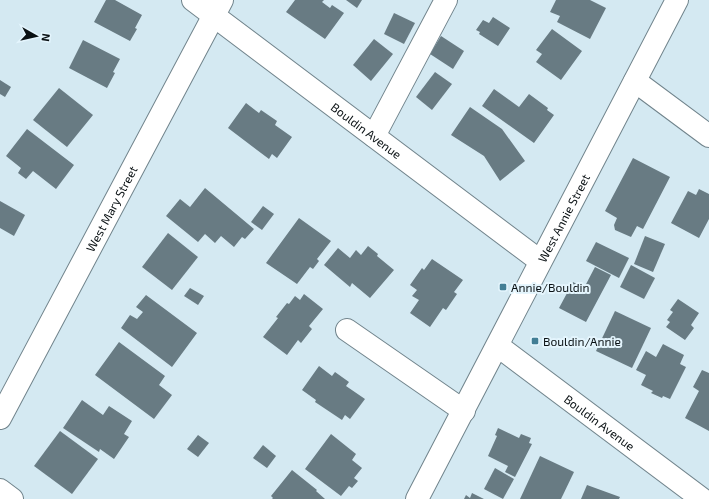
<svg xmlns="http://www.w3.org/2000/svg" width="709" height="499" viewBox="0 0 709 499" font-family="'Exo 2',sans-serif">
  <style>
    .building { fill: #687b83 }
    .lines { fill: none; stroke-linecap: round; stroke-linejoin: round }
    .minor-casing { stroke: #71848c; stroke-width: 24 }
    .minor { stroke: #fff; stroke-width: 22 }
    .poi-dot { fill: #427e95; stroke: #e4f5fd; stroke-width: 1.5 }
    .labels { text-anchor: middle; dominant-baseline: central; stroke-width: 4; stroke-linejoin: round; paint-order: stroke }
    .street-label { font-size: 12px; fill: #091013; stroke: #e4f5fd }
    .poi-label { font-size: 12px; fill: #091013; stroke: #e4f5fd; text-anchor: start }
  </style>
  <rect width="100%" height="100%" fill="#d4e9f2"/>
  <!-- building -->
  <g class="building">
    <polygon points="106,0 115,0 142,15 135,28 137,29 130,41 94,22"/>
    <polygon points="295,0 324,0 322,2 330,8 332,5 344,13 325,39 286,12"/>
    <polygon points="346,0 362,0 357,8"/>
    <polygon points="556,0 590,0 606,8 590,39 557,22 560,16 550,12"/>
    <polygon points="394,13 415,23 404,44 384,34"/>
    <polygon points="493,17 510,28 498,46 479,34 480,32 476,30 483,20 489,23"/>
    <polygon points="552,29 582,51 561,80 536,62 542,54 536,50"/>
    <polygon points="441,36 464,51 453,69 430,54"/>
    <polygon points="374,39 393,54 371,81 353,65"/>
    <polygon points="83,40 120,59 113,72 115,73 107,88 69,68"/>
    <polygon points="435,72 452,84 432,110 416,97"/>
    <polygon points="0,80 11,87 5,97 0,94"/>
    <polygon points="59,88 93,115 67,147 33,120"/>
    <polygon points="494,89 519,107 529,94 548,108 547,110 554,115 534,143 482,106"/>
    <polygon points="246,103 259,113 261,110 277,121 275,125 292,137 277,158 272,154 269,159 228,128"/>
    <polygon points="470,107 502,129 525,161 500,181 484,156 451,135"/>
    <polygon points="27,129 74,165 56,189 33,171 26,179 18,173 21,168 6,156"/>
    <polygon points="633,158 670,177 643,229 637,226 631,237 615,230 614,225 617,218 605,211"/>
    <polygon points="205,188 254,229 245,239 242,237 234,247 221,236 215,243 205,234 198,242 166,216 180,199 190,207"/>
    <polygon points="699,189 709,194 709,219 699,238 671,223 688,191 696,195"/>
    <polygon points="0,201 25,215 14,236 0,228"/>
    <polygon points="263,206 274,214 262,230 251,222"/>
    <polygon points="299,218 331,241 317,259 319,261 313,269 310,267 297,284 266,263"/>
    <polygon points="168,233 198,257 172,290 142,267"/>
    <polygon points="645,236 665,244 653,272 634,264"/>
    <polygon points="596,242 629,258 619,278 586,261"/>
    <polygon points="368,246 378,254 377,256 394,270 370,298 352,283 350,287 324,265 338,248 350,258 356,250 361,255"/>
    <polygon points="432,259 463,280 454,292 457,294 446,310 443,308 430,327 410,313 419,300 412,296 417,290 410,285 422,268 424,270"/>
    <polygon points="631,265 655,278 644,299 620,287"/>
    <polygon points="595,267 611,275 586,322 559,308 573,282 584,288"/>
    <polygon points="190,288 204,296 198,305 184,296"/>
    <polygon points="304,294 323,309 309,326 312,329 301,343 298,340 287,355 263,337 278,318 276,317 287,303 289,304 295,296 300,300"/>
    <polygon points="146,295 197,333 172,367 121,328 130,315 137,319 143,312 136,307"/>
    <polygon points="678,299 699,313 691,325 694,328 685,340 666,327 670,322 667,320 673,312 670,310"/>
    <polygon points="615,311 651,328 632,368 596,351"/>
    <polygon points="119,342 165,376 159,385 172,395 154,419 95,375"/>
    <polygon points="663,344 684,355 680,364 686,367 670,399 663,396 662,398 651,393 653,391 641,385 646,375 636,370 646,351 656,357"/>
    <polygon points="319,366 332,376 335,372 349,382 346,386 365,399 350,419 345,415 342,420 315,402 316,400 302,390"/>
    <polygon points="702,370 709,373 709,431 685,418 699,391 693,387"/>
    <polygon points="82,400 103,415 109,406 132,421 124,434 129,437 114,459 100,449 99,452 63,428"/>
    <polygon points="498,428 519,438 521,434 531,438 529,443 532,444 515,477 505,472 508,466 488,456 497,436 495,435"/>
    <polygon points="60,431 98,459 72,494 34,466"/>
    <polygon points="331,434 356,454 352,460 362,468 354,478 358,481 352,488 349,486 341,496 305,469"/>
    <polygon points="198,435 209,443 198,457 187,449"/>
    <polygon points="263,445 276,456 267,468 253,458"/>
    <polygon points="540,456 574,472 561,499 520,499"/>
    <polygon points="495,468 514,479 503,499 484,489"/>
    <polygon points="292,470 317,490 316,491 325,499 272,499 273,498 271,496"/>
    <polygon points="587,485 620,497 619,499 581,499"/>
    <polygon points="472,493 484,499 464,499 466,495 470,498"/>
  </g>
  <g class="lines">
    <!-- minor casing -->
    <g class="minor-casing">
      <g id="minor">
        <path id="s1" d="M193,0L540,261"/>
        <polyline points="635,81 709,136"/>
        <polyline points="374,136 446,0"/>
        <polyline points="347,330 464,411"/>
        <path id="s2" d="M498,346L702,499"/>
        <path id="s3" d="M0,418L222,0"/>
        <polyline points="0,490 12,499"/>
        <path id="s4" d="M417,499L677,0"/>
      </g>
    </g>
    <!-- minor -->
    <use href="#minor" class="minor"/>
  </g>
  <!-- markers -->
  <g class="poi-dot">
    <rect x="499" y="283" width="8" height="8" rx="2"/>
    <rect x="531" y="337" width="8" height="8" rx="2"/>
  </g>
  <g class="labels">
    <!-- street labels -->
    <g class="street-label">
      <text stroke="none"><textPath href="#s1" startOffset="217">Bouldin Avenue</textPath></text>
      <text stroke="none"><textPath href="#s3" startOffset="237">West Mary Street</textPath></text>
      <text stroke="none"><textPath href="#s4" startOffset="317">West Annie Street</textPath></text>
      <text stroke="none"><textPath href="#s2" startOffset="127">Bouldin Avenue</textPath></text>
    </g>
    <!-- poi labels -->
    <g class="poi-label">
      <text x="511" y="287">Annie/Bouldin</text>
      <text x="543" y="341">Bouldin/Annie</text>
    </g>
  </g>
  <!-- north arrow -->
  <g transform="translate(36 36) rotate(98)" stroke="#e4f5fd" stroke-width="3" paint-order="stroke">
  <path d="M0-3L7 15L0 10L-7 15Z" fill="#091013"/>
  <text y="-6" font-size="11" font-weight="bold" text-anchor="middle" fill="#091013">N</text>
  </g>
</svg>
